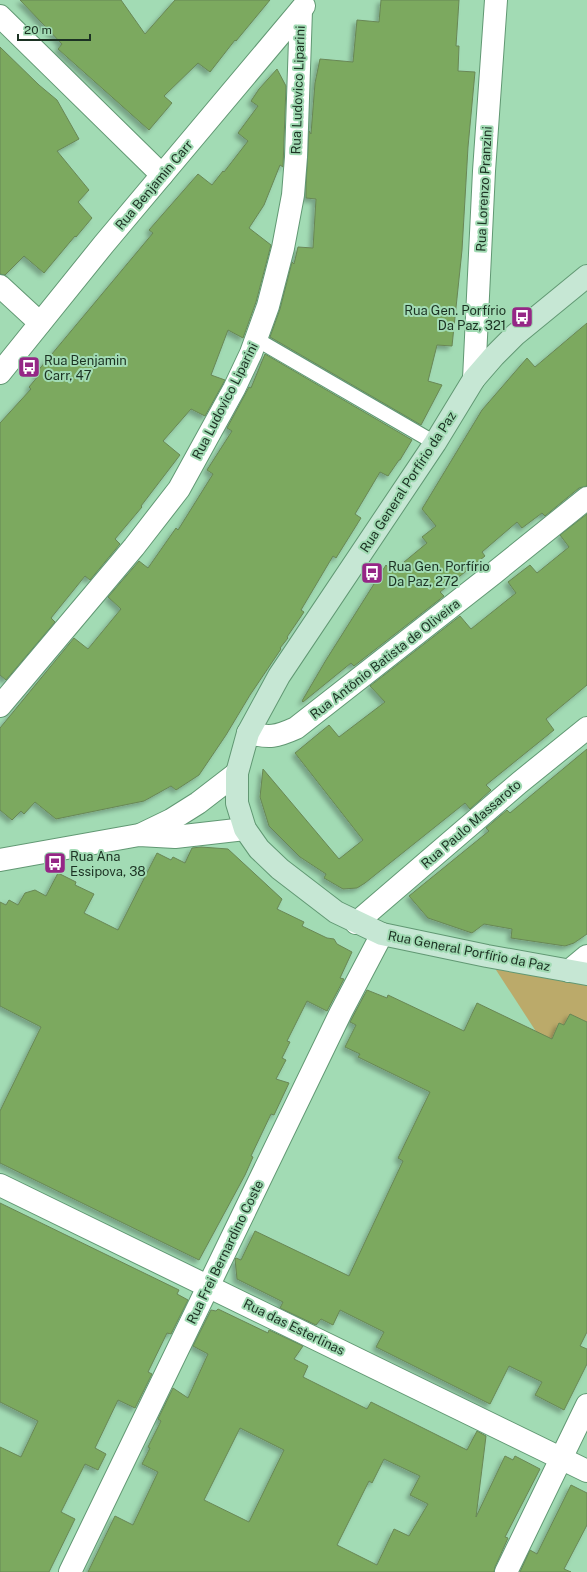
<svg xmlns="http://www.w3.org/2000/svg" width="587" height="1572" viewBox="0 0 587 1572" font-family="'Public Sans',sans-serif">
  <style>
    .green { fill: #bbaa6a }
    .building { fill: #7ba95e; stroke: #698756; fill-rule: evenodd; filter: url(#shadow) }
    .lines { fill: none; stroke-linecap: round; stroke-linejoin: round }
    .lane-casing { stroke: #619873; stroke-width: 16 }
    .street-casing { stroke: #619873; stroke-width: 24 }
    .secondary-casing { stroke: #619873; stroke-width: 24 }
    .lane { stroke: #fff; stroke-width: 14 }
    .street { stroke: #fff; stroke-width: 22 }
    .secondary { stroke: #c6e7d4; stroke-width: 22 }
    .labels { text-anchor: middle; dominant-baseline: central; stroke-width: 4; stroke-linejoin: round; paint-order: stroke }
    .street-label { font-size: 13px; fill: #1c3223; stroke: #a2dbb4 }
    .poi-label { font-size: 13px; fill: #1c3223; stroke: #a2dbb4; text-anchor: start }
  </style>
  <defs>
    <filter id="shadow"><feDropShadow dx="-3.5" dy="3.5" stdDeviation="2" flood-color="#0004"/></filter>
  </defs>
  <rect width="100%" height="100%" fill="#a2dbb4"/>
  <!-- green -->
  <polygon class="green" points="487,956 587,978 587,1110"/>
  <!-- building -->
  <g class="building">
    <polygon points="20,0 121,0 145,34 175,0 270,0 236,41 235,40 210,72 198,63 164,96 172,103 149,130 58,49 62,44"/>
    <polygon points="381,0 459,0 456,46 459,46 458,71 475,72 468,147 462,250 452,346 437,345 428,381 442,385 421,425 270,337 280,309 292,262 294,264 298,247 313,248 316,199 306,198 306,185 309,131 311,134 315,83 320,59 353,62 357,20 379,22"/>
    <polygon points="0,47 39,85 57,100 79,139 57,151 89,190 78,202 92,218 76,237 75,236 44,273 24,256 5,275 0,274"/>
    <polygon points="277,69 286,86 283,167 280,165 264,205 249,228 271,245 256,302 243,338 228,330 211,375 225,380 205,416 191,409 163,441 180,455 141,506 142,507 115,539 120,544 90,580 85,576 51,618 55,622 6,680 0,675 0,423 31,389 29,387 39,375 36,373 153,233 149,230 198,174 212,185 223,171 224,172 248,141 238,133 258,106 251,101 259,89"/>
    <polygon points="587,323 587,486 579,488 545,516 542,513 522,528 517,522 482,552 485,556 440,592 444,596 354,666 351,663 303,702 302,701 326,660 386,565 392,572 427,543 422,537 436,526 422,509 482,410 527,358 535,367"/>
    <polygon points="265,354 412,440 400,460 399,460 388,476 380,472 355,514 361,518 336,558 333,556 301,610 304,612 287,637 288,638 280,648 281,649 250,695 226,735 199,775 176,790 171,786 144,801 56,819 35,802 24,814 21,811 12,820 0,810 0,728 74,638 88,649 121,609 108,597 139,561 148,568 176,528 178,530 213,474 207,470 232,431 227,428 249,387 251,388"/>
    <polygon points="587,514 587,685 546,719 554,730 486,785 491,790 470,809 465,803 365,883 357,888 343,889 324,878 326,874 300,857 269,826 260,797 263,769 339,859 363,840 295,753 329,725 339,737 385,702 370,686 460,616 471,629 516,593 508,582 530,565 537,573 569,547 560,535"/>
    <polygon points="587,749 587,934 574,943 565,946 511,938 512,929 484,924 472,933 428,918 409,896 489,831 486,828 507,810 510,813"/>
    <polygon points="201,847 228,849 282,899 277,909 304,922 302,926 327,938 334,939 337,944 352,952 340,978 344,979 327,1011 307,1001 287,1041 290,1042 282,1058 286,1060 276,1079 289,1083 274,1115 271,1114 251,1156 253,1157 245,1175 199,1260 0,1163 0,1111 41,1027 0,1006 0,902 6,905 9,900 18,905 25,893 35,890 46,896 58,873 76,882 75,885 94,894 84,913 118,930 157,853 171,860 173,857 185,863 192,848"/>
    <polygon points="367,990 387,998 388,995 464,1031 477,1003 552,1039 559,1023 564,1025 570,1014 587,1022 587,1332 580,1346 587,1349 587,1364 564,1410 535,1395 542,1382 509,1366 490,1404 376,1347 384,1332 340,1310 333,1325 321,1319 316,1325 280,1308 283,1302 237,1279 235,1259 236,1258 241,1260 255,1231 349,1276 403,1161 398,1158 430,1092 358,1057 360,1054 345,1047 356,1025 350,1022"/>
    <polygon points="0,1203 179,1290 177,1294 188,1300 171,1334 167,1333 148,1372 152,1374 135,1408 118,1400 95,1448 106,1454 98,1470 85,1464 61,1512 75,1519 49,1572 0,1572 0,1447 21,1457 38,1421 0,1402"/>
    <path d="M218,1309L268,1333L269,1330L303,1346L294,1359L308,1366L303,1377L367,1409L371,1402L467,1450L477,1431L486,1436L476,1517L505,1456L513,1460L515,1456L540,1469L505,1537L508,1538L495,1567L494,1572H88L115,1516L133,1525L158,1472L142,1464L150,1448L148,1447L161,1421L158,1419L173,1388L188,1398L208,1354L193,1346L211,1310L216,1311ZM240,1428L284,1450L249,1522L204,1500ZM384,1459L420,1476L410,1495L428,1504L409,1536L394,1529L377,1565L337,1545L369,1481L372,1483Z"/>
    <polygon points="571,1485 587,1493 587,1525 564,1569 571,1572 520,1572 530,1550 537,1554"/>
  </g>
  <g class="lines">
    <!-- lane casing -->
    <g class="lane-casing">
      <polyline id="lane" points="256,339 435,443"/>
    </g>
    <!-- street casing -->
    <g class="street-casing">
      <g id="street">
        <polyline points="0,16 162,175"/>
        <polyline points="0,286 40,323"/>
        <polyline points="0,373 104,244 304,6"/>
        <polyline points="474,379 484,171 496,0"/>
        <polyline points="0,706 134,547 179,489 234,389 251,353 268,306 283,248 293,195 296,157 301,10"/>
        <path d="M248,733C270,738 276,737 296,728L494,573L587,498"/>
        <polyline points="142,834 171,820 198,803 237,773"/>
        <polyline points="0,860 139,835 175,837 245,829"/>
        <polyline points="356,923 519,783 587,728"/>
        <polyline points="569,971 587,956"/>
        <polyline points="0,1185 587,1471"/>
        <polyline points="70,1572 341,1012 382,934"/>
        <polyline points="506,1572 587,1405"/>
      </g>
    </g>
    <!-- secondary casing -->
    <g class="secondary-casing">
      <polyline id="secondary" points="587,276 515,335 494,356 474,379 435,443 279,676 248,733 237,773 237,803 245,829 259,849 280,869 336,912 382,934 487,956 587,974"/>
    </g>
    <!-- lane -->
    <use href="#lane" class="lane"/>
    <!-- street -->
    <use href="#street" class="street"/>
    <!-- secondary -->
    <use href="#secondary" class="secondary"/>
  </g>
  <!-- icons -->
  <defs>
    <g id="bus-square" transform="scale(1.15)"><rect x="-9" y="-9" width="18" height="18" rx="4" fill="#952686" stroke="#a2dbb4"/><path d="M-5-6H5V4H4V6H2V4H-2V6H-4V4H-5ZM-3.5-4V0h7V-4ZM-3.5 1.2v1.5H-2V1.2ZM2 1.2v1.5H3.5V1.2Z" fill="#fff"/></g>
  </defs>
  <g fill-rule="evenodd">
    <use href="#bus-square" x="522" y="317"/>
    <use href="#bus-square" x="29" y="367"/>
    <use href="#bus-square" x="372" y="573"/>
    <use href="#bus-square" x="55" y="863"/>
  </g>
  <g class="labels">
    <!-- street labels -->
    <g class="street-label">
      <text transform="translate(298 90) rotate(-88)">Rua Ludovico Liparini</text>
      <text transform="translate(154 185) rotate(-50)">Rua Benjamin Carr</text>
      <text transform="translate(484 189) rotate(-87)">Rua Lorenzo Pranzini</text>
      <text transform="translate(225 401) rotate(-63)">Rua Ludovico Liparini</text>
      <text transform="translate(408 482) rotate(-57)">Rua General Porfírio da Paz</text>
      <text transform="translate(385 659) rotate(-38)">Rua Antônio Batista de Oliveira</text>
      <text transform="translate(471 824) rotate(-41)">Rua Paulo Massaroto</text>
      <text transform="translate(469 951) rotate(11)">Rua General Porfírio da Paz</text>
      <text transform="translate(225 1252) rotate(-64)">Rua Frei Bernardino Coste</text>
      <text transform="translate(294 1327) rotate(26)">Rua das Esterlinas</text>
    </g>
    <!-- poi labels -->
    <g class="poi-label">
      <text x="506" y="310" text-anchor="end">Rua Gen. Porfírio<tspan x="506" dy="15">Da Paz, 321</tspan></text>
      <text x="44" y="360">Rua Benjamin<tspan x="44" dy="15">Carr, 47</tspan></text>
      <text x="388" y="566">Rua Gen. Porfírio<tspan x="388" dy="15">Da Paz, 272</tspan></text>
      <text x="70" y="856">Rua Ana<tspan x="70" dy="15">Essipova, 38</tspan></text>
    </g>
  </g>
  <!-- scale -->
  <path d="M18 34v6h72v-6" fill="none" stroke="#1c3223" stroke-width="2"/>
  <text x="24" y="34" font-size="12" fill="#1c3223" stroke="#a2dbb4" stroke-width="3" paint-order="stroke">20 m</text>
</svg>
